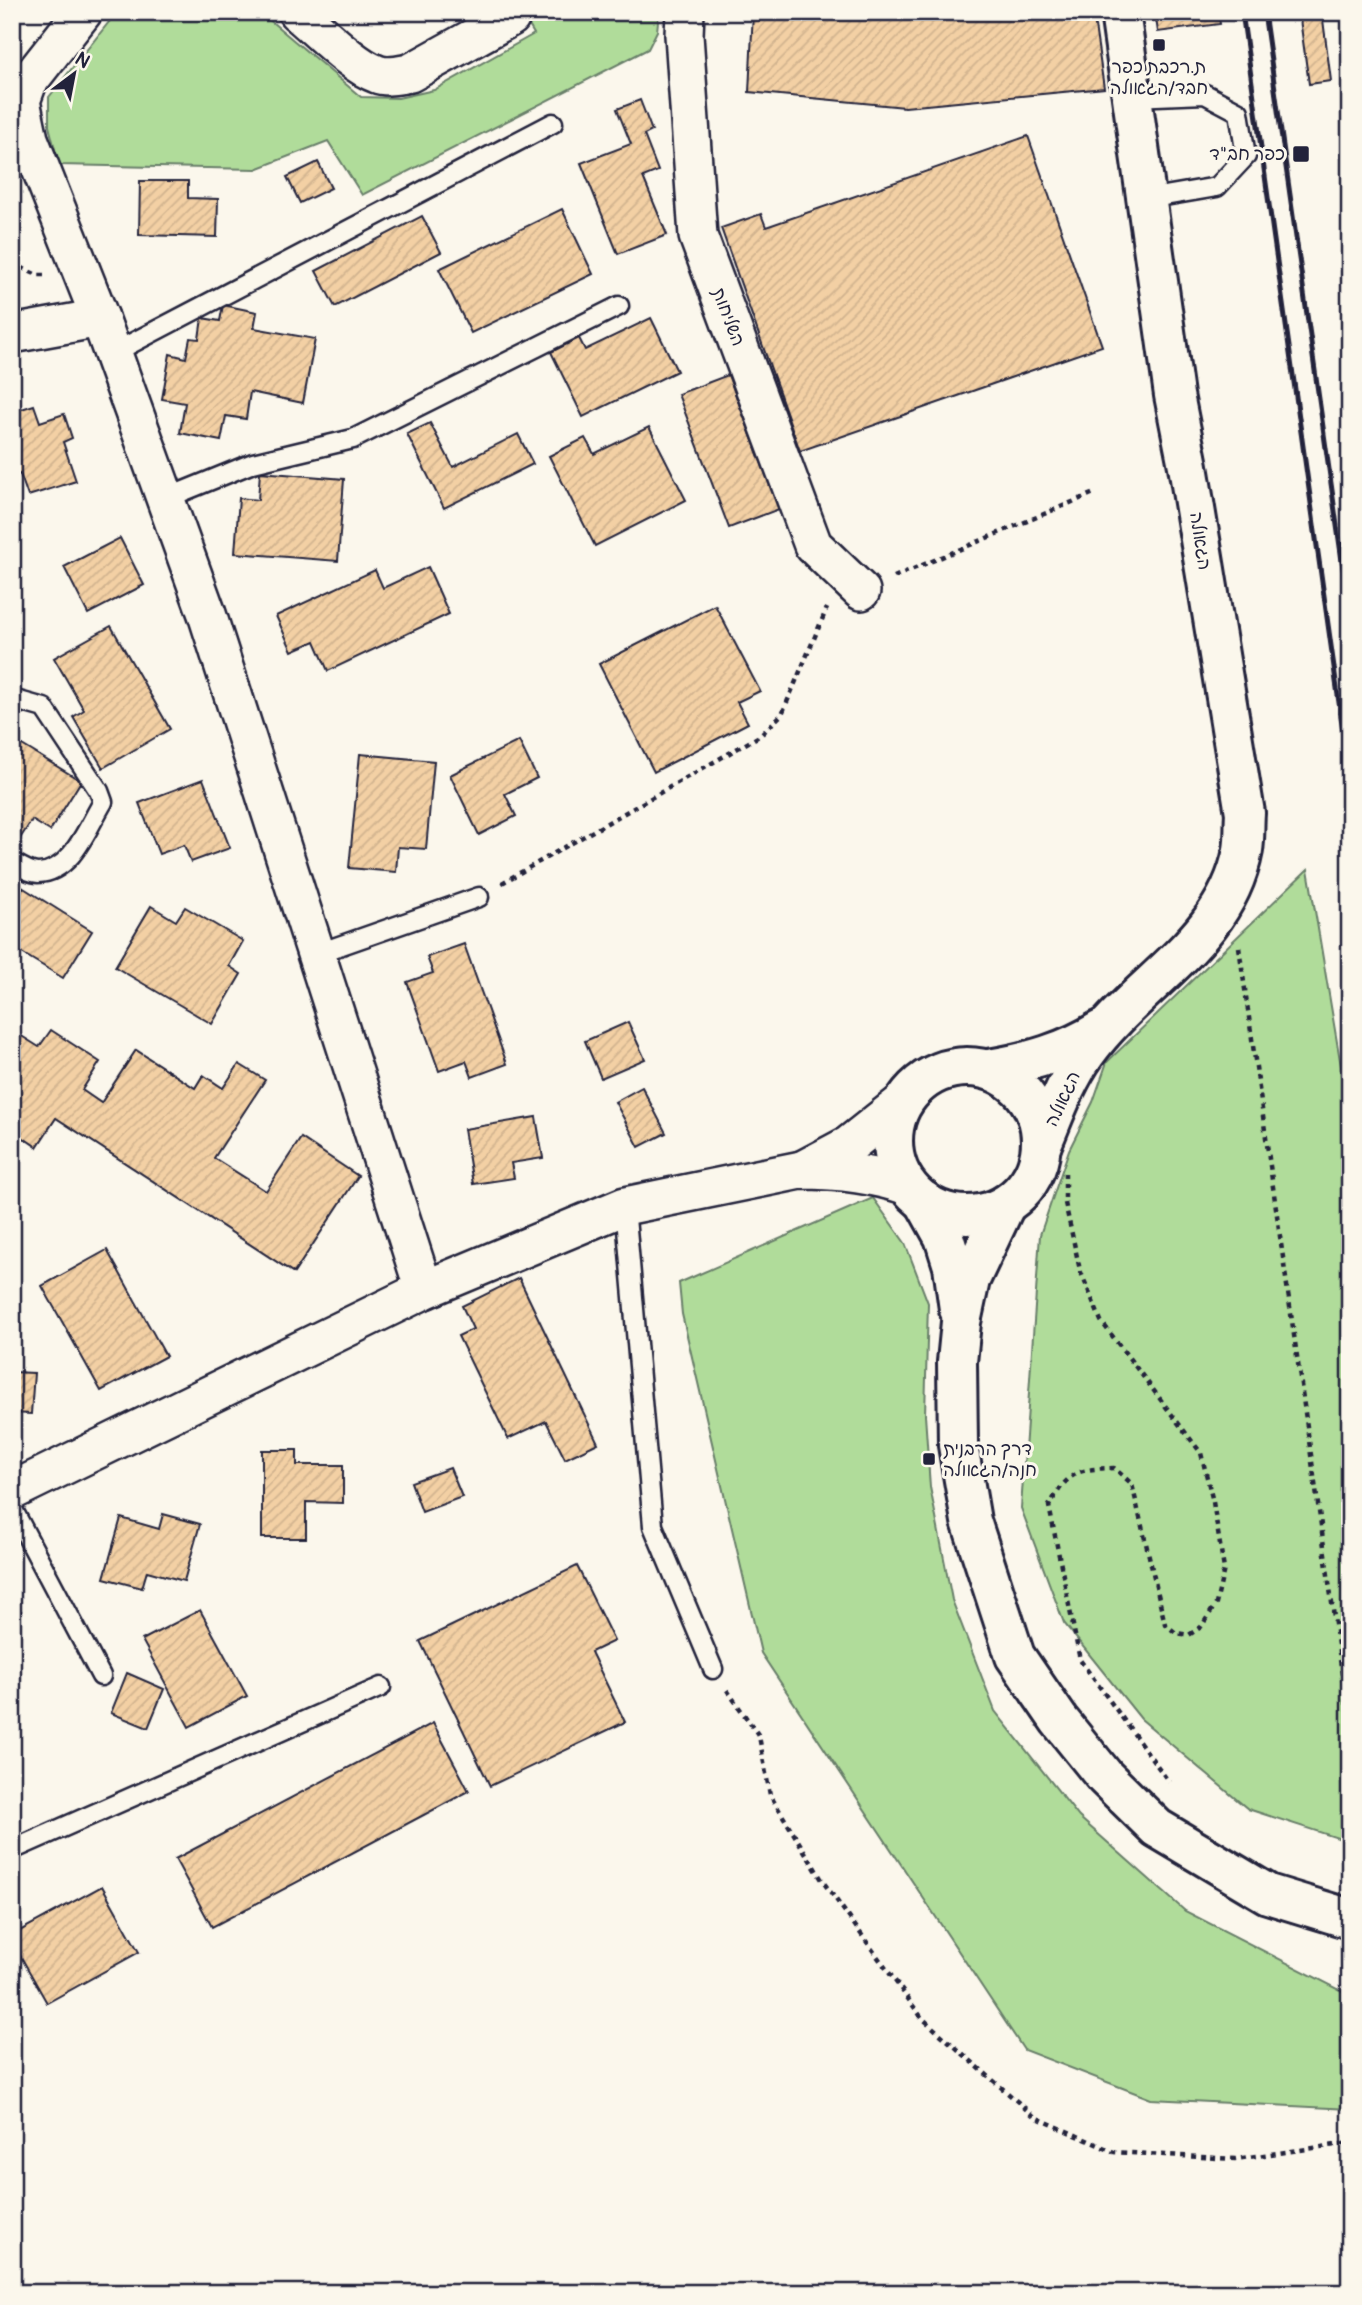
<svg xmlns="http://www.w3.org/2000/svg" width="1362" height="2305" viewBox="0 0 1362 2305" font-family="Pangolin,'Playpen Sans Hebrew',sans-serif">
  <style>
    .green { fill: #b0dc9a; stroke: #697f6a; stroke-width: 2 }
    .building { fill: url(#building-hatch); stroke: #22223b; stroke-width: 2 }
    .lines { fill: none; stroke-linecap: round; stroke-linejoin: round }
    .lane-casing { stroke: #22223b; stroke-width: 23 }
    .street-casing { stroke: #22223b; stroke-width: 42 }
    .secondary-casing { stroke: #22223b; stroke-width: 44 }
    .path { stroke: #22223b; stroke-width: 4.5; stroke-dasharray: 5 5; stroke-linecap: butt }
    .lane { stroke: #fbf7ec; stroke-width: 18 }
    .street { stroke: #fbf7ec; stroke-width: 37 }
    .secondary { stroke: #fbf7ec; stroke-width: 38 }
    .rail { stroke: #22223b; stroke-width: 5 }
    .poi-dot { fill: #22223b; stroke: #fbf7ec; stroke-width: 2.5 }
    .labels { text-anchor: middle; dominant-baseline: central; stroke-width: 6; stroke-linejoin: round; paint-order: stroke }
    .poi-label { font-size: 18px; fill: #22223b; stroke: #fbf7ec }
    .street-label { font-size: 18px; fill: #22223b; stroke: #fbf7ec }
  </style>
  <defs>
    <pattern id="building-hatch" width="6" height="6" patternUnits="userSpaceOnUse" patternTransform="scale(1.75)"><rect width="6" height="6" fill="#f3d0a4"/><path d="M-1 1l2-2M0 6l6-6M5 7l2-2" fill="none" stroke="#d0b28e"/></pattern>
  </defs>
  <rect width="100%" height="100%" fill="#fbf7ec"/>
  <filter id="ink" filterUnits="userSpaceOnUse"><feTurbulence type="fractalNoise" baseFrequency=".0143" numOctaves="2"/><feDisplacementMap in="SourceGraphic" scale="14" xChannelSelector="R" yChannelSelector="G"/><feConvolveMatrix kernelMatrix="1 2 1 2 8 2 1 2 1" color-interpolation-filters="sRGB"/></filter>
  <g filter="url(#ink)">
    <!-- green -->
    <g class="green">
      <polygon points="117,12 260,12 361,97 398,98 434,90 534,34 521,12 659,12 657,31 648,49 362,195 328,141 256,169 59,165 49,126 49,97"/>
      <polygon points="1308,869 1350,1120 1350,1842 1248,1809 1141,1719 1064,1623 1021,1508 1040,1235 1069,1150 1093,1102 1107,1062"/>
      <polygon points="873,1198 905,1243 928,1303 925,1415 930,1487 952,1600 995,1711 1079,1817 1185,1911 1350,1995 1350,2109 1151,2099 1024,2050 761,1653 682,1314 679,1283"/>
    </g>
    <!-- building -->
    <g class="building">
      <polygon points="753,12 1093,12 1104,88 905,107 749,92"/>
      <polygon points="1155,12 1218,12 1220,24 1158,32"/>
      <polygon points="1299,12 1322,12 1331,81 1309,84"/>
      <polygon points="640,100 652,131 644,135 658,171 643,177 667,235 618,254 581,163 631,144 617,109"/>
      <polygon points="1028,136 1102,346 800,451 721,228 761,214 766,227"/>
      <polygon points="318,162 331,188 300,203 287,177"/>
      <polygon points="140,181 188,181 188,198 218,199 217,237 139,235"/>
      <polygon points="562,209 593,274 471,333 439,269"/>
      <polygon points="422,216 441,252 335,307 316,271"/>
      <polygon points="223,305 257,312 254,328 315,339 303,403 250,392 246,419 226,416 221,441 180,433 185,403 162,399 170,354 186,358 190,338 199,339 202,318 220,321"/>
      <polygon points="651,318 677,371 583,417 551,352 579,338 585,350"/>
      <polygon points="728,375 779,509 729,528 678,394"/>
      <polygon points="34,405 40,422 64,414 72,438 63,442 76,481 28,496 20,474 12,477 12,412"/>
      <polygon points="430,423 453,467 518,434 533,464 444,508 407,434"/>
      <polygon points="649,427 686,500 595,546 549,456 585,438 594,454"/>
      <polygon points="260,472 344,479 338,561 235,553 239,498 258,500"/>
      <polygon points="120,538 144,585 88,614 64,567"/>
      <polygon points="428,567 449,614 328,671 315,641 292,651 276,616 375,570 383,588"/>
      <polygon points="715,605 760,691 737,702 748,723 654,772 599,664"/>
      <polygon points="111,626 170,729 103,768 73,717 84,710 54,658"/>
      <polygon points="519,741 537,778 505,794 516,816 479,835 450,775"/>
      <polygon points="17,742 81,781 50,831 32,820 19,840 12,836 12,750"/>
      <polygon points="360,754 434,761 426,849 398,847 396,872 349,868"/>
      <polygon points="203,779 230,848 191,862 184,845 159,854 139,803"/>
      <polygon points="22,887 92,931 63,978 12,947 12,900 14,901"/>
      <polygon points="151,906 176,921 185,907 243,941 229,966 241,974 212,1024 115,967"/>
      <polygon points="464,944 507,1064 472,1077 466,1061 439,1071 407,982 433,973 427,957"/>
      <polygon points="628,1022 645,1059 601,1078 585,1041"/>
      <polygon points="12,1030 39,1047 51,1030 100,1062 82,1090 101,1103 136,1050 195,1088 203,1075 223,1088 239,1064 265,1080 214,1158 266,1191 301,1138 358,1176 294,1273 56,1118 37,1147 22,1137 12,1153"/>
      <polygon points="642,1087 666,1133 639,1147 615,1102"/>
      <polygon points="536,1117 543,1158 511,1163 514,1178 473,1184 464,1129"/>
      <polygon points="107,1250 166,1356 101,1391 42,1286"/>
      <polygon points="519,1278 598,1443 565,1459 546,1421 508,1439 458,1336 473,1329 462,1306"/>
      <polygon points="12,1372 34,1373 31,1414 12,1413"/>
      <polygon points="262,1450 297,1450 297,1465 343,1465 343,1503 306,1502 306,1538 262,1538"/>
      <polygon points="450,1468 462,1497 422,1512 411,1482"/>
      <polygon points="163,1514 200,1524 184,1581 147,1571 142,1588 104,1578 121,1518 159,1529"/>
      <polygon points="577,1566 614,1641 591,1652 625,1722 490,1786 420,1641"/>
      <polygon points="12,1608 21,1611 12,1636"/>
      <polygon points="200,1610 247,1696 189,1727 142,1640"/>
      <polygon points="127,1673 164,1689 148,1728 111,1713"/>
      <polygon points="433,1723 469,1791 212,1927 175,1859"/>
      <polygon points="102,1886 139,1952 47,2003 12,1941 12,1935"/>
    </g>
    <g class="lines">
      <!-- lane casing -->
      <g class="lane-casing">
        <g id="lane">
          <polyline points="1132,97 1205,94 1239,112 1246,156 1217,187 1147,199"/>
          <polyline points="113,353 553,123"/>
          <polyline points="167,498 253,463 353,439 619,306"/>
          <path d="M12,699L44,708L99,791L103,802C87,828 72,872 38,873C30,873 19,866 12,862"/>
          <polyline points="316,954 479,897"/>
          <polyline points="625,1206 653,1526 713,1669"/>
          <polyline points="12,1508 101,1676"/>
          <polyline points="12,1850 381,1687"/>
        </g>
      </g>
      <!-- street casing -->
      <g class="street-casing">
        <g id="street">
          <polyline points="83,12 28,82 21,101 29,139 100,318 207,614 424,1290"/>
          <path d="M297,12C318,29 353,66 377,74C387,78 399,75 410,73L511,17"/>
          <polyline points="685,12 684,35 698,236 813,545 861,591"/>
          <polyline points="12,334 100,318"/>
          <polyline points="802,1170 849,1145 903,1102"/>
          <path d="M12,1491L424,1290L625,1206L801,1170C839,1170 873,1174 908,1186"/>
        </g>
      </g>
      <!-- secondary casing -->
      <g class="secondary-casing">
        <g id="secondary">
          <circle cx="967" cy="1141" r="74"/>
          <path d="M989,1069C1030,1062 1066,1052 1101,1030"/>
          <path d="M1042,1144C1055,1113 1066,1081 1086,1053C1136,983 1226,942 1243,850C1245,838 1244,825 1245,813L1188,466L1174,395L1120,12"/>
          <polyline points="924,1201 944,1237 953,1266 959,1309"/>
          <polyline points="1005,1206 970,1280 961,1322 957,1362 958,1445 971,1521 1015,1656 1059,1720 1105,1777 1157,1828 1268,1894 1350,1919"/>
        </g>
      </g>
      <!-- path -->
      <g class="path">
        <polyline points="12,263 37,275 44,275"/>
        <polyline points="894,577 1094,493"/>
        <polyline points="502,883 761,735 782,714 827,608"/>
        <polyline points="1239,947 1350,1730"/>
        <path d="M1065,1173V1203L1080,1270L1101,1321L1201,1453L1213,1502L1224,1569L1216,1604L1201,1627L1189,1635L1176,1633L1165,1624L1132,1484L1114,1468C1075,1469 1069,1472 1049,1506L1080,1660L1169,1782"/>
        <polyline points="727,1690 759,1736 770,1795 824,1883 922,2018 1035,2117 1114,2152 1235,2159 1350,2143"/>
      </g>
      <!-- lane -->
      <use href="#lane" class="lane"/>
      <!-- street -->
      <use href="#street" class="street"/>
      <!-- secondary -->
      <use href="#secondary" class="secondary"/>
      <!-- rail -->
      <g class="rail">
        <polyline points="1242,12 1350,781"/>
        <polyline points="1264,12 1350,617"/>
      </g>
    </g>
  </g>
  <!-- markers -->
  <g class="poi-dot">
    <rect x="1152" y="38" width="14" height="14" rx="3.5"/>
    <rect x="1292" y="145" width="18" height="18" rx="3.5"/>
    <rect x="922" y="1452" width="14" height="14" rx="3.5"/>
  </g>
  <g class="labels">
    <!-- poi labels -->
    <g class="poi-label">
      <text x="1159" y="67">ת.רכבת כפר<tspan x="1159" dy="21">חבד/הגאולה</tspan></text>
      <text x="1285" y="154" text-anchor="end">כפר חב"ד</text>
      <text x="943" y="1449" text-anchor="start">דרך הרבנית<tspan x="943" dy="21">חנה/הגאולה</tspan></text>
    </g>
    <!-- street labels -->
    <g class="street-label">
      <text transform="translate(728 317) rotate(69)">השליחות</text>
      <text transform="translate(1200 541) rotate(81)">הגאולה</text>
      <text transform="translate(1063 1099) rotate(-65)">הגאולה</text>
    </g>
  </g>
  <!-- margin -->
  <rect width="1362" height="2305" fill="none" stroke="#fbf7ec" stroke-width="42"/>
  <rect x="21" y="21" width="1320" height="2263" fill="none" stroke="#22223b" stroke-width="2.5" filter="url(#ink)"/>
  <!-- north arrow -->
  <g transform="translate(74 74) rotate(32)" stroke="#fbf7ec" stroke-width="5" paint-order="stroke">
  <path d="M0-5L12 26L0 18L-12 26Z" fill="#22223b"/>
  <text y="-10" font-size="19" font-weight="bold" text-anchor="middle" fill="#22223b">N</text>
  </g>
</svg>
